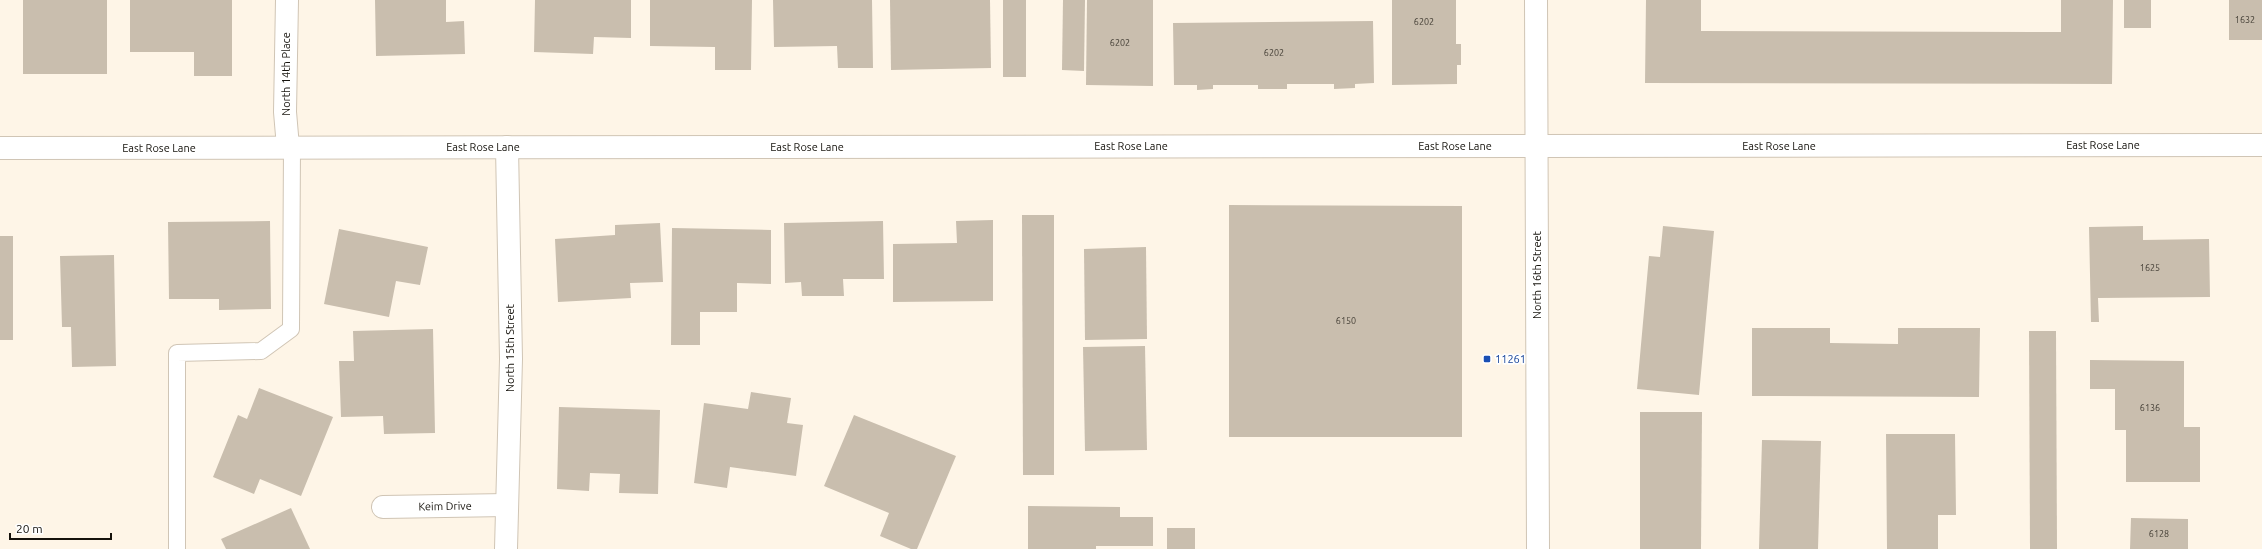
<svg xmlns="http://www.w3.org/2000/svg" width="2262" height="549" viewBox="0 0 2262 549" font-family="Ubuntu,sans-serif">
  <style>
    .building { fill: #c9beae }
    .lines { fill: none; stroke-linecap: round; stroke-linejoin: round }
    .lane-casing { stroke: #d0c5b5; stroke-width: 18 }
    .street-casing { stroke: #d0c5b5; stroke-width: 24 }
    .secondary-casing { stroke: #d0c5b5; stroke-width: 24 }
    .lane { stroke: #fff; stroke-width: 16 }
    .street { stroke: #fff; stroke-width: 22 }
    .secondary { stroke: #fff; stroke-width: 22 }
    .transit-dot { fill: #1a4fb4; stroke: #fff; stroke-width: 1.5 }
    .labels { text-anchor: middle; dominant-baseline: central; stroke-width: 3.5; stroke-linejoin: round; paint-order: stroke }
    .number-label { font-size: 9px; fill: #423d34 }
    .street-label { font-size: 11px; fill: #15120c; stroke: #fff }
    .transit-label { font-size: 11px; fill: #164399; stroke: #fff; text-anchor: start }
  </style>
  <rect width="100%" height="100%" fill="#fef5e7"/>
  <!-- building -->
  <g class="building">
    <rect x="23" y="0" width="84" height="74"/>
    <polygon points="130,0 232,0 232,76 194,76 194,52 130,52"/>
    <polygon points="375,0 446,0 446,22 464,21 465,54 376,56"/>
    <polygon points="535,0 631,0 631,38 594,37 593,54 534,52"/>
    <polygon points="650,0 752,0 751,70 715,70 715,47 650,46"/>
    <polygon points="773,0 872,0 873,68 838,68 837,46 774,47"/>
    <polygon points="890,0 990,0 991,68 891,70"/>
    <rect x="1003" y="0" width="23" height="77"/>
    <polygon points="1063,0 1085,0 1084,71 1062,70"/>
    <polygon points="1087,0 1153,0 1153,86 1086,85"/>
    <polygon points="1392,0 1456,0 1456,44 1461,44 1461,65 1457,65 1457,84 1392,85"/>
    <polygon points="1646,0 1701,0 1701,31 2061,32 2061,0 2113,0 2112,84 1645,83"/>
    <rect x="2124" y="0" width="27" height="28"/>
    <rect x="2229" y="0" width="33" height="40"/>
    <polygon points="1373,21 1374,83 1355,84 1355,88 1334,89 1334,84 1287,84 1287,89 1258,89 1258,85 1213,85 1213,89 1197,90 1197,85 1174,85 1173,23"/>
    <polygon points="1229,205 1462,206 1462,437 1229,437"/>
    <polygon points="1022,215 1054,215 1054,475 1023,475"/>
    <polygon points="993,220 993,301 893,302 893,244 957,243 956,221"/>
    <polygon points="270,221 271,309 219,310 219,299 169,299 168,222"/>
    <polygon points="883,221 884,279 843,279 844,296 802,296 801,282 785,283 784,223"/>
    <polygon points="660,223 663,282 630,283 631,298 558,302 555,239 615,235 615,225"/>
    <polygon points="1663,226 1714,231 1699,395 1637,389 1649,256 1660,257"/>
    <polygon points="2143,226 2143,240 2209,239 2210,297 2098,298 2099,322 2091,322 2089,227"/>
    <polygon points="672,228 771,230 771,284 737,283 737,312 700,312 700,345 671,345"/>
    <polygon points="339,229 428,247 420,285 396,281 389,317 324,304"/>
    <rect x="0" y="236" width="13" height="104"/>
    <polygon points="1146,247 1147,339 1085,340 1084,249"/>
    <polygon points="114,255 116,366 72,367 71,327 62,327 60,256"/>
    <polygon points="1752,328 1830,328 1830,343 1898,344 1898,328 1980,328 1979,397 1752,396"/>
    <polygon points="433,329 435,433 384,434 383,416 341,417 339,361 354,361 353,331"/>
    <polygon points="2029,331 2056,331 2057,549 2030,549"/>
    <polygon points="1145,346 1147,450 1085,451 1083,347"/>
    <polygon points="2090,360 2184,361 2184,427 2200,427 2200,482 2126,482 2126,430 2115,430 2115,389 2090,389"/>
    <polygon points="259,388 333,417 301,496 260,479 254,494 213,477 238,415 247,419"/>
    <polygon points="751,392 791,398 787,423 803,425 796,476 730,467 727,488 694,483 704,403 748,409"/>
    <polygon points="559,407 660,410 658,494 619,493 620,474 590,473 589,491 557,489"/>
    <polygon points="1640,412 1702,412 1701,549 1640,549"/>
    <polygon points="854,415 956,456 917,549 911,549 880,536 889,513 824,486"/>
    <polygon points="1886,434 1955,434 1956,515 1938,515 1938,549 1887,549"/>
    <polygon points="1762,440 1821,441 1818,549 1759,549"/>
    <polygon points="1028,506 1120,507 1120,517 1153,517 1153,546 1096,546 1096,549 1028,549"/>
    <polygon points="291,508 310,549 226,549 221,539"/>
    <polygon points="2131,518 2188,519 2188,549 2130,549"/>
    <rect x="1167" y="528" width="28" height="21"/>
  </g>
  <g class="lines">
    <!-- lane casing -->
    <g class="lane-casing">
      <polyline id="lane" points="177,549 177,353 261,351 291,329 292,147"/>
    </g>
    <!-- street casing -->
    <g class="street-casing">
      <g id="street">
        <polyline points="287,0 285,112 288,147"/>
        <polyline points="0,148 2262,145"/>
        <polyline points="383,507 507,505"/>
        <polyline points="506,549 511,359 507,147"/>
      </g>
    </g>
    <!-- secondary casing -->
    <g class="secondary-casing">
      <polyline id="secondary" points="1536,0 1538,549"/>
    </g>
    <!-- lane -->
    <use href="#lane" class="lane"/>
    <!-- street -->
    <use href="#street" class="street"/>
    <!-- secondary -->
    <use href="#secondary" class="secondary"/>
  </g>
  <!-- markers -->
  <rect class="transit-dot" x="1483" y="355" width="8" height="8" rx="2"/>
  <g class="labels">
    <!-- number labels -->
    <g class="number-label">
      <text x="2245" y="20">1632</text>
      <text x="1424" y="22">6202</text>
      <text x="1120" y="43">6202</text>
      <text x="1274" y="53">6202</text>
      <text x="2150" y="268">1625</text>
      <text x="1346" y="321">6150</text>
      <text x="2150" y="408">6136</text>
      <text x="2159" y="534">6128</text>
    </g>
    <!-- street labels -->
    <g class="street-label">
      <text transform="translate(286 74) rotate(-90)">North 14th Place</text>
      <text x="2103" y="145">East Rose Lane</text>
      <text x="1131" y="146">East Rose Lane</text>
      <text x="1455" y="146">East Rose Lane</text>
      <text x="1779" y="146">East Rose Lane</text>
      <text x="483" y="147">East Rose Lane</text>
      <text x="807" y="147">East Rose Lane</text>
      <text x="159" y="148">East Rose Lane</text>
      <text transform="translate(1537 275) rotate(-90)">North 16th Street</text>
      <text transform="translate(510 348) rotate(-90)">North 15th Street</text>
      <text transform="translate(445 506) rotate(-1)">Keim Drive</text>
    </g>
    <!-- transit labels -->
    <g class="transit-label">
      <text x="1495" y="359">11261</text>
    </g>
  </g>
  <!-- scale -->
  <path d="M10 533v6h101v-6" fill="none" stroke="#15120c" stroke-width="2"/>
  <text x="16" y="533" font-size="12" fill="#15120c" stroke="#ffffff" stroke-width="3" paint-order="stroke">20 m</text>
</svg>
